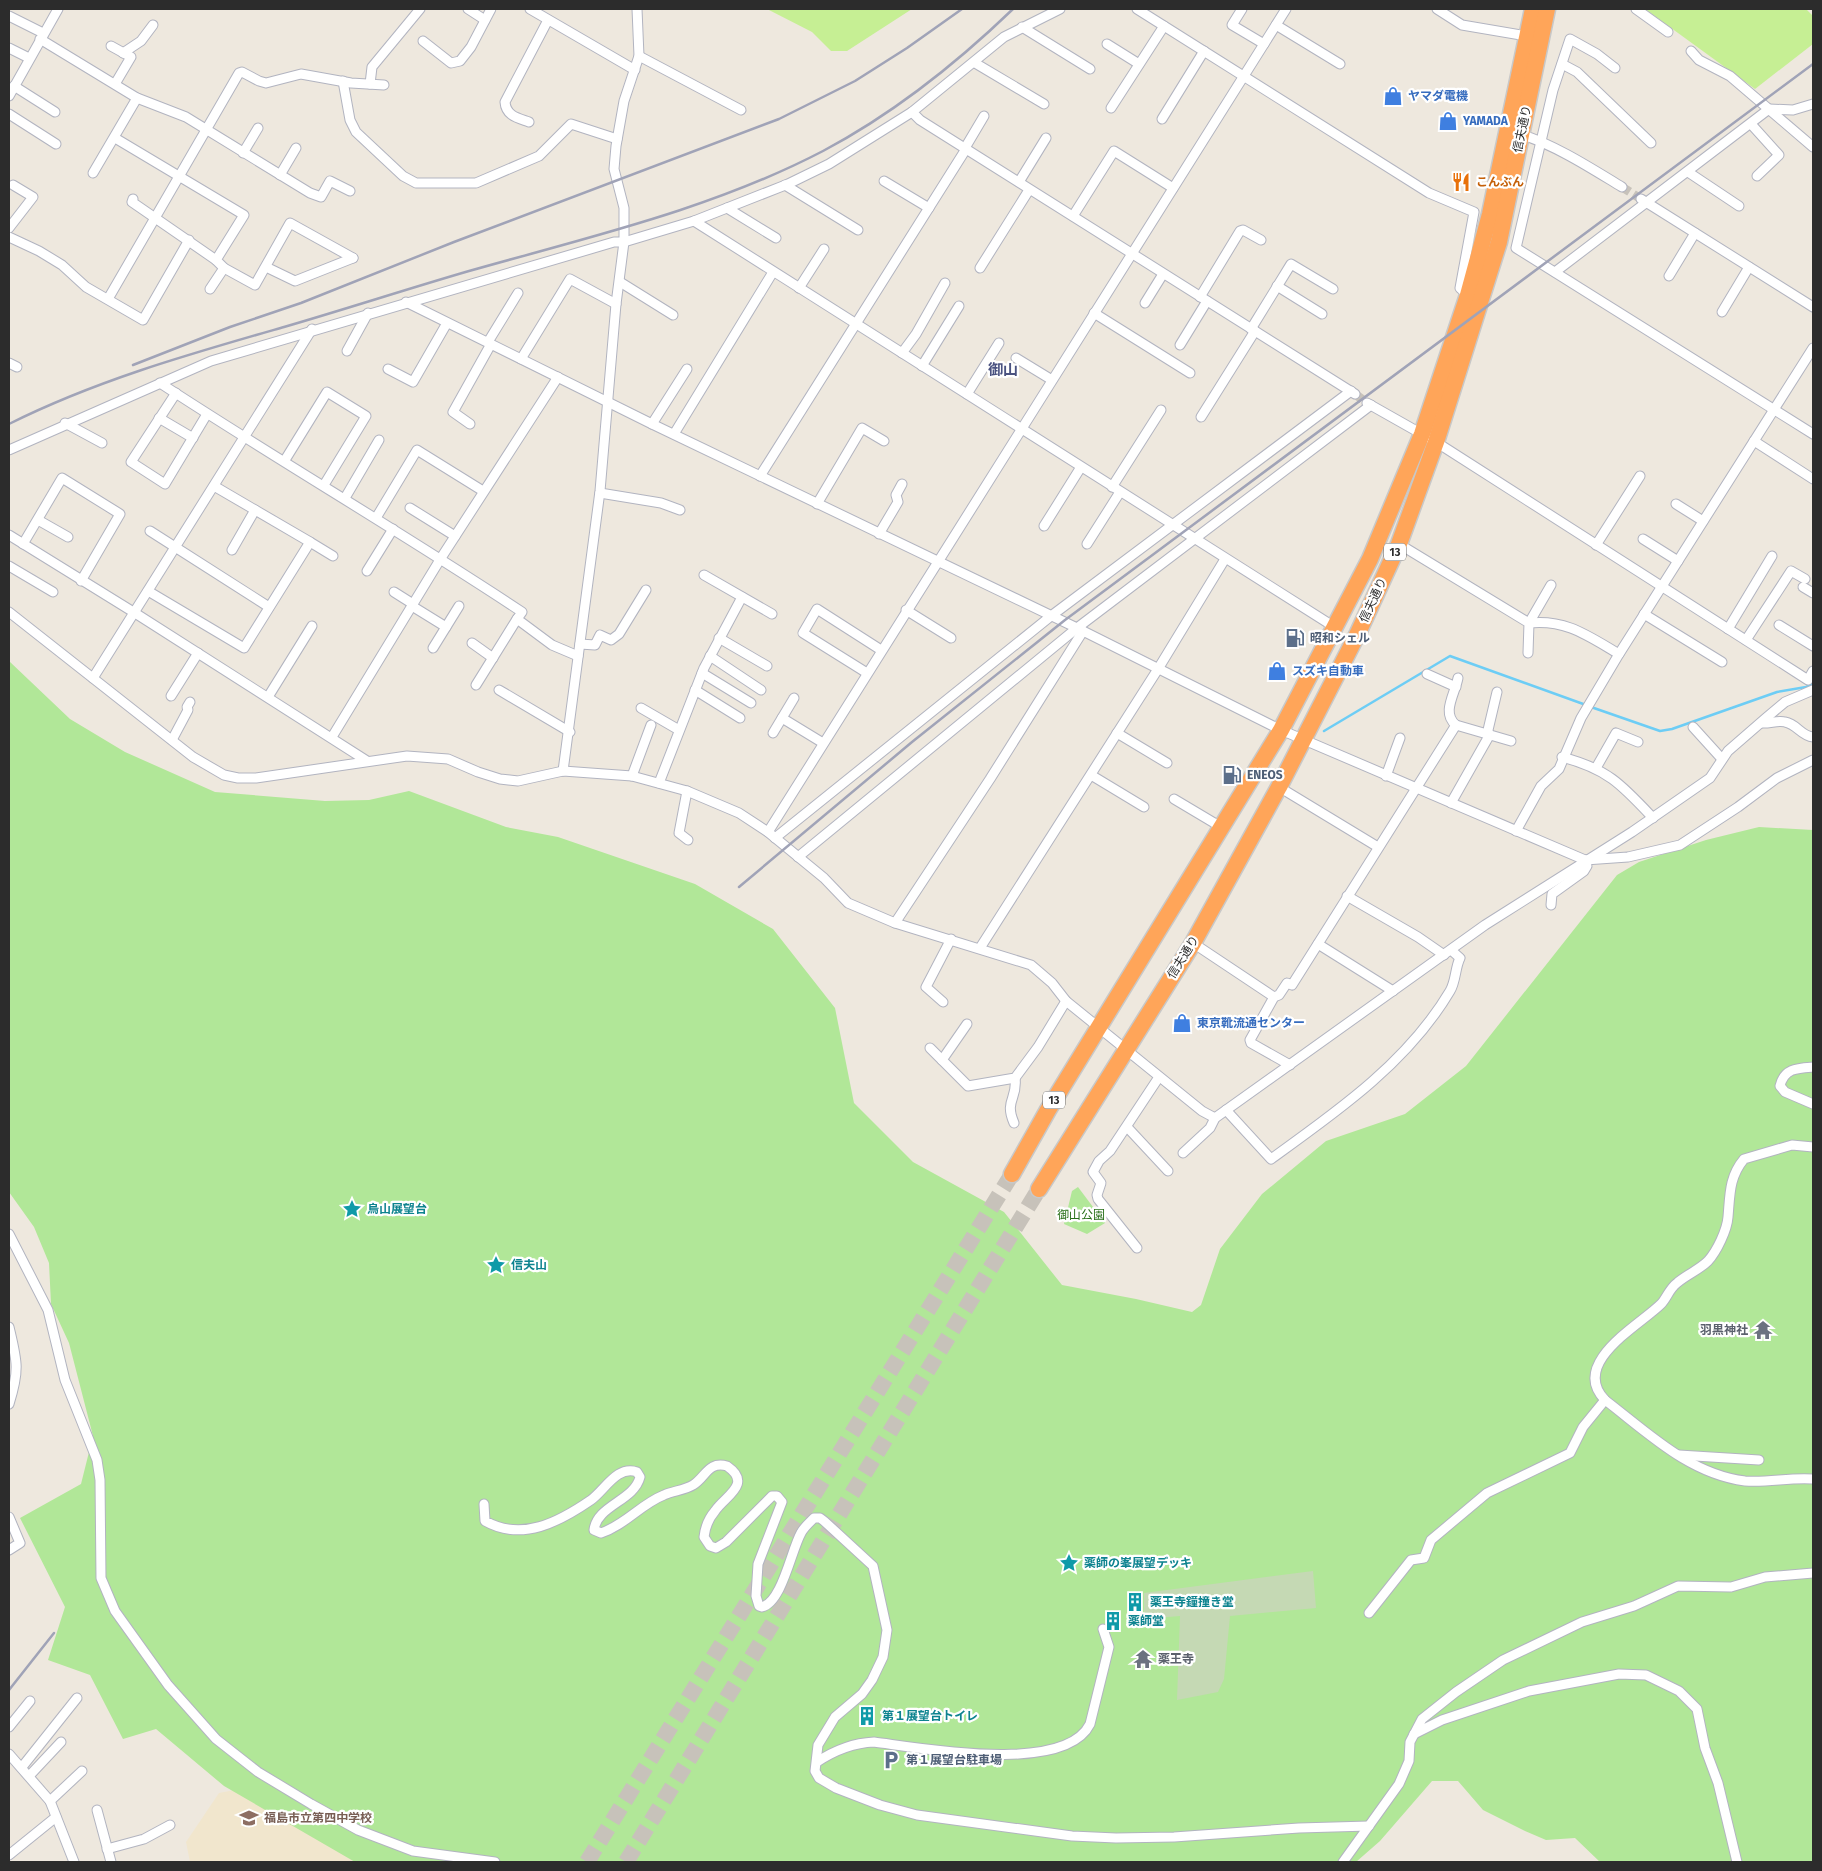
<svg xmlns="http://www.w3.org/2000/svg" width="1822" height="1871" viewBox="0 0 1822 1871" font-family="'Fira Sans','Noto Sans JP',sans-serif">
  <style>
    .education { fill: #f1e6cd }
    .green { fill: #b1e798 }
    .cemetery { fill: #c5d9b4 }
    .pitch { fill: #c6ef94 }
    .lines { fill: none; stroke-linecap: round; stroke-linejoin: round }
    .stream { stroke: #6dcdf5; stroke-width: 2.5 }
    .street-tunnel { stroke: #c7c2ba; stroke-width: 9; stroke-dasharray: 9 4.5; stroke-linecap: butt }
    .highway-tunnel { stroke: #c7c2ba; stroke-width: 16; stroke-dasharray: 16 8; stroke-linecap: butt }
    .street-casing { stroke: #b2b4c0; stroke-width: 11 }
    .highway-casing { stroke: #c8c8c8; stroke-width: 19 }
    .street { stroke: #fff; stroke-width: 9 }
    .highway { stroke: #ffa559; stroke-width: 16 }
    .rail { stroke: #a0a3b7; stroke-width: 2.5 }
    .labels { text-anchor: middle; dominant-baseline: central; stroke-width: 4.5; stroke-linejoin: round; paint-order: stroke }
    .shield { fill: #fff; stroke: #6b6b6b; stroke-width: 1 }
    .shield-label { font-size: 11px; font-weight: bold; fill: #2c2c2c }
    .shop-label { font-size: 12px; font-weight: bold; fill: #366cbe; stroke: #fff; text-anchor: start }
    .street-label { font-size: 12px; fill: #2c2c2c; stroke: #fff }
    .food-label { font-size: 12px; font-weight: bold; fill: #c56008; stroke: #fff; text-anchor: start }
    .service-label { font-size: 12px; font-weight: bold; fill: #4e5e75; stroke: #fff; text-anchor: start }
    .culture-label { font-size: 12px; font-weight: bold; fill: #0d838f; stroke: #fff; text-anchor: start }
    .park-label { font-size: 12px; fill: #276f17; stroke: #fff }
    .worship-label { font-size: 12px; font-weight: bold; fill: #5b616d; stroke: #fff; text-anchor: end }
    .education-label { font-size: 12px; font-weight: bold; fill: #785e54; stroke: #fff; text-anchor: start }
    .quarter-label { font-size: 15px; font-weight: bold; fill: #4a5280; stroke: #fff }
  </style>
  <rect width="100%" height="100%" fill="#eee8de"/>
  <!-- education -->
  <polygon class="education" points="245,1788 375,1862 190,1862 186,1842 219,1793"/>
  <!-- green -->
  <g class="green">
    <polygon points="9,661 70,719 125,752 215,792 325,801 369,800 409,791 506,827 558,837 695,884 773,929 835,1008 854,1103 913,1162 1004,1212 1062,1285 1136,1299 1192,1312 1201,1305 1220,1249 1262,1194 1326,1141 1405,1114 1466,1066 1617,875 1639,862 1706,840 1759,827 1813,830 1813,1862 1600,1862 1575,1838 1546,1840 1525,1831 1483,1810 1458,1781 1432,1781 1380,1841 1356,1862 355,1862 224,1786 156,1729 123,1739 90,1675 48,1660 65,1607 20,1518 81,1484 93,1436 69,1343 51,1304 49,1263 34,1227 9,1192"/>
    <polygon points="1078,1187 1105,1223 1087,1234 1064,1224 1072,1191"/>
  </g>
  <!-- cemetery -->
  <polygon class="cemetery" points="1313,1571 1316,1608 1230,1616 1224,1679 1218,1692 1177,1700 1180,1616 1144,1619 1144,1593"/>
  <!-- pitch -->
  <g class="pitch">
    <polygon points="767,9 912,9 847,51 831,51 812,32"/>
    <polygon points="1645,9 1806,9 1813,16 1813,44 1755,89"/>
  </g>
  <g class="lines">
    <!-- stream -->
    <g class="stream">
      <polyline points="1591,707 1660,731 1672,729 1777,692 1806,687 1813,684"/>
      <polyline points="1324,731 1450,656 1586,705"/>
    </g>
    <!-- street-tunnel -->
    <g class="street-tunnel">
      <polyline points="1622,187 1641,199"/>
      <polyline points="1355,394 1367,403"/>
    </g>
    <!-- highway-tunnel -->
    <g class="highway-tunnel">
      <polyline points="587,1862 1012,1174"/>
      <polyline points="626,1862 1039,1189"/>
    </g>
    <!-- street casing -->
    <g class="street-casing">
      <g id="street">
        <polyline points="468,9 485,20"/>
        <polyline points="530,9 635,70"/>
        <polyline points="1137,9 1429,193 1474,212 1460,288 1468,295"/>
        <polyline points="1242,9 1232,25 1264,44"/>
        <polyline points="1437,9 1462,25 1527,36"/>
        <polyline points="1636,9 1668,32"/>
        <polyline points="9,16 43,33"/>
        <polyline points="1276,25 1340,64"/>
        <polyline points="1022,27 1090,69"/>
        <polyline points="40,39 137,98 186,117 310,193 321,197 330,181 350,191"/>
        <polyline points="423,41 451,63 460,61 471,47 491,9"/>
        <polyline points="1107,44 1139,64"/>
        <polyline points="111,46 131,57 115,84"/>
        <polyline points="9,48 29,58"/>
        <polyline points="1691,51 1699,60 1730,76 1813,147"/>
        <polyline points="123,53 141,41 153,25"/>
        <polyline points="639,56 741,110"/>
        <polyline points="975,63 1044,104"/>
        <polyline points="1562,64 1577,72 1651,143"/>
        <polyline points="1615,68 1597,54 1570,39 1553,90 1516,248 1813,434"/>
        <polyline points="343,81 350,120 356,132 403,176 416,183 476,183 539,156 571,124 617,139"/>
        <polyline points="370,84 372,67 420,9"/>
        <polyline points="14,86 55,112"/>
        <polyline points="9,96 58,9"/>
        <polyline points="1111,108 1164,26"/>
        <polyline points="912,112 920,120 1355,394"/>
        <polyline points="9,114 56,144"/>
        <polyline points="1162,119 1204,51"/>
        <path d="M529,122C518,118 506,116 505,102L548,20"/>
        <polyline points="1751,124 1779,155 1757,176"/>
        <path d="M1520,134C1557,146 1589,167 1622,187"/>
        <polyline points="115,138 244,215 216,260 224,268 255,285 290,223 353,258"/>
        <polyline points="965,148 984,116"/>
        <polyline points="243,153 258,128"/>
        <polyline points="1688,172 1739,206"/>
        <polyline points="93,173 137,98"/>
        <polyline points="280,175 296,148"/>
        <polyline points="884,181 929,208"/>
        <polyline points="1019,182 1046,138"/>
        <polyline points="785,185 858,230"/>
        <polyline points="133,199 132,202 216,260"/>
        <polyline points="1641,199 1813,307"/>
        <polyline points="727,208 776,238"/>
        <polyline points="1073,216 1114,151 1173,188"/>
        <polyline points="694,221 1336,628"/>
        <polyline points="9,228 33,197 13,185"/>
        <polyline points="9,237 39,251 62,265 86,287 143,320 189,240"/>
        <polyline points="266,267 295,281 353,258"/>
        <polyline points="980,268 1029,190"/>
        <polyline points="1555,272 1769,109 1793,110 1813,104"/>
        <polyline points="1669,276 1695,233"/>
        <polyline points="620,282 673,315"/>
        <polyline points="1277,286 1322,314"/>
        <polyline points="799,288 824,249"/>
        <polyline points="210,289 224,268"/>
        <polyline points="1200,297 1240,231 1243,230 1261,240"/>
        <polyline points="108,299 239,73 242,72 259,81 266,83 301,74 351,83 384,85"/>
        <polyline points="406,302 652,424 1077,628 1281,730 1585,860 1628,857 1680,845 1738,807 1777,778 1813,760"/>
        <polyline points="1145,303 1163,274"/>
        <polyline points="1722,312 1749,267"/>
        <polyline points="1094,313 1190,373"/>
        <polyline points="1251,329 1291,264 1333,289"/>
        <polyline points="488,342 518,293"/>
        <polyline points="1180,345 1207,301"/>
        <polyline points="347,351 368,313"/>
        <polyline points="902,353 916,334 945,283"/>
        <polyline points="1016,358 1052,380"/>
        <polyline points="521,359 570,279 616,304"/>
        <polyline points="9,363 17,367"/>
        <polyline points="922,366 959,306"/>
        <polyline points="388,369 413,382 447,323"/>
        <path d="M160,383C279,461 403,533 522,612L517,619L552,645L578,656"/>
        <polyline points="176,393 131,462 165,484 207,414"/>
        <polyline points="967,394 999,343"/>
        <polyline points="1367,403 1436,442 1794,671 1808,680 1813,671"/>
        <polyline points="1201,417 1255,331"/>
        <polyline points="159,418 193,438"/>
        <polyline points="65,423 102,443"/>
        <polyline points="470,424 453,412 491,344"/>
        <polyline points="652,424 687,369"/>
        <polyline points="674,434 773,272"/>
        <polyline points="1754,441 1813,479"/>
        <polyline points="9,450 211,361 614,242 624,242 694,221 788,184 829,164 912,112 1004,37 1060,9"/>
        <polyline points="285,460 327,392 366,416 324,485"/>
        <polyline points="760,476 966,149"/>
        <polyline points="1112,487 1161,410"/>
        <polyline points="600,493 661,503 680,510"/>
        <polyline points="345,498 379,440"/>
        <polyline points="817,504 862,428 884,441"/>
        <polyline points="1676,504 1703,521"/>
        <polyline points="410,508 455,536"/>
        <polyline points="376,518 417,450 483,491"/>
        <polyline points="38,520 68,537"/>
        <polyline points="1044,526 1081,467"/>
        <polyline points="150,531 269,607"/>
        <polyline points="879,534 898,502 896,495 902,484"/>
        <polyline points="9,535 135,613 367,761"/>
        <polyline points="1643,539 1678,561"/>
        <polyline points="310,542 333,556"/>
        <polyline points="23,544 62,478 120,514 81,581"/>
        <polyline points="1087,544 1120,492"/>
        <polyline points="1399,544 1529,623 1528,653"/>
        <polyline points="1596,545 1640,476"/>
        <polyline points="232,550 255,510"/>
        <polyline points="9,566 53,592"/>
        <polyline points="367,571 393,529"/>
        <polyline points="704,575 772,614"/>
        <polyline points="1803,587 1813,593"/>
        <polyline points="148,591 244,648 310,542 214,486"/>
        <polyline points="394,592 413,604"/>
        <polyline points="412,606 446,627"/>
        <polyline points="906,610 951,638"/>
        <polyline points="9,612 193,757 224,775 238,778 256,778 407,756 448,759 478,772 500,779 518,781 563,771 632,776 687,791 739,813 768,832 824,878 848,903 895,923 1031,965 1052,983 1066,1001 1202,1111 1215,1118"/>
        <polyline points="1644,614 1722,662"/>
        <path d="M1529,623C1566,619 1588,636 1619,654"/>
        <polyline points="1529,623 1551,585"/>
        <polyline points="1779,625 1813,646"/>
        <polyline points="1728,629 1772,556"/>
        <polyline points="719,638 767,666"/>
        <polyline points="1746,640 1791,571 1805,579"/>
        <polyline points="472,643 493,658"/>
        <polyline points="580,644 595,645 600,635 611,640 619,634 646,590"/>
        <polyline points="433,648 459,606"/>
        <polyline points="710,656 761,690"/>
        <polyline points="702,673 751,703"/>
        <polyline points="867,673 803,633 817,609 881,650"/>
        <polyline points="1427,674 1456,687"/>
        <polyline points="93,678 312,329"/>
        <path d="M1458,678C1455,694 1441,713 1456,725L1511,741"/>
        <polyline points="476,685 517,619"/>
        <polyline points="499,690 570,732"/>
        <polyline points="695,690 740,718"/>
        <polyline points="171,696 198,653"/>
        <polyline points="268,697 312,626"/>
        <polyline points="641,708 679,730"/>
        <polyline points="782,718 823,743"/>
        <path d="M1761,723C1769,724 1778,720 1785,722C1797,724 1801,736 1813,737"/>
        <polyline points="1693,727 1722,759"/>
        <polyline points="773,733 794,698"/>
        <polyline points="1117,733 1167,763"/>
        <polyline points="332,737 441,558 558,377"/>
        <polyline points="172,740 188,710 187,707 190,702"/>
        <path d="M1562,757C1608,769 1622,785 1653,818"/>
        <polyline points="1596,768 1616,733 1638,742"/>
        <polyline points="563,771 600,491 616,304 624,242 624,208 614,169 616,146 624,101 639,56 637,9"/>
        <polyline points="1091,775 1144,807"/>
        <polyline points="632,776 651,725"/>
        <polyline points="1386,776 1400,738"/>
        <polyline points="659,783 704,668 742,597"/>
        <polyline points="1279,787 1378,847"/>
        <polyline points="687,791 679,833 688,840"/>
        <polyline points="1174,799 1221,827"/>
        <polyline points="1451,803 1489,736 1488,730 1497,692"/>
        <polyline points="1516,831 1541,786 1559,769 1581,718 1619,654 1813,348"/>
        <polyline points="768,832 1286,9"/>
        <polyline points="775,838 1051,616 1351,391"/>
        <polyline points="798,857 1077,628 1371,405"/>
        <polyline points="1347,896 1418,937 1444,955"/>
        <polyline points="1551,905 1552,894 1584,871 1587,866 1585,860"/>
        <polyline points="895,923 990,779 1083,631"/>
        <polyline points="1193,943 1274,997"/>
        <polyline points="1318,944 1393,991"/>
        <polyline points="980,948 1158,669 1225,559"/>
        <polyline points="943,1002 926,987 951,939"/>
        <polyline points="930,1048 968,1086 1015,1078 1038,1047 1066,1001"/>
        <polyline points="942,1060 967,1024"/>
        <polyline points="1290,1065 1251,1043 1250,1040 1274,997 1279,995 1287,983 1292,985 1456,725"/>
        <path d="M1813,1067C1798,1068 1784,1068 1780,1086L1785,1092L1813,1104"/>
        <path d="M1226,1110L1271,1159C1338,1111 1408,1062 1450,991C1456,981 1455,968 1460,958L1451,950"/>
        <path d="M1014,1123C1004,1100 1018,1099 1015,1078"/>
        <polyline points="1127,1127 1168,1171"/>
        <path d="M1813,1147L1792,1145L1744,1159C1729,1177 1730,1195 1728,1217C1727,1230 1717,1251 1708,1261C1699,1270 1686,1275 1677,1283C1669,1289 1667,1298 1661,1304C1640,1325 1569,1363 1605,1400C1647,1432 1689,1474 1745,1481C1767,1483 1791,1477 1813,1479"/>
        <polyline points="1183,1153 1210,1128 1215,1118 1485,925 1632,832 1710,778 1728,751 1766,718 1785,702 1813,690"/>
        <polyline points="9,1234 48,1310 65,1380 97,1460 100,1480 101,1578 115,1611 168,1685 216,1739 258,1772 311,1804 358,1830 413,1851 495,1862"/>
        <polyline points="1137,1248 1098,1199 1097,1195 1101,1183 1093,1172 1099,1161 1110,1151 1159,1077"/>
        <path d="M9,1327C17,1361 20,1369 9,1404"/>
        <polyline points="1679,1455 1759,1460"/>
        <path d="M484,1504L485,1521C522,1542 559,1522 591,1500C605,1490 617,1465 637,1472L640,1477C634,1501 597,1505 594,1530L601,1533C625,1525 641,1504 664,1495C673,1491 685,1490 693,1485C706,1477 708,1461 727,1466C753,1484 725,1496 715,1511C709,1518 705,1528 704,1537L710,1546L716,1548L726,1542L772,1496H777L782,1502L758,1564L756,1596L759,1606L762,1607C782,1602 791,1551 801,1533C804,1527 809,1523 814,1518H820L824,1521L873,1566L887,1630L883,1657L872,1680L862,1694L835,1717L818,1745L815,1771L819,1778L836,1788L880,1805L917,1815L1072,1836L1116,1838L1174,1837L1299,1828L1369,1826"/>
        <polyline points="9,1517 20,1543 9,1550"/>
        <polyline points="1369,1613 1411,1560 1424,1558 1431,1540 1487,1493 1570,1453 1583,1427 1605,1400"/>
        <polyline points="9,1727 30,1701"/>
        <polyline points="1414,1734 1442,1720 1529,1691 1619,1674 1646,1675 1679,1691 1697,1709 1705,1748 1718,1783 1737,1862"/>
        <polyline points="9,1754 50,1801 74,1862"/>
        <path d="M817,1762C835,1750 853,1743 874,1742C921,1748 1065,1775 1090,1724L1109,1647L1103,1629"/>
        <polyline points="22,1767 77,1698"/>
        <polyline points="30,1775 61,1742"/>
        <polyline points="50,1801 82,1771"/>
        <polyline points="97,1810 111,1862"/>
        <polyline points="107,1849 144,1839 170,1825"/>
        <polyline points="9,1855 56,1817"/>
        <polyline points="1343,1862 1399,1784 1409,1761 1410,1742 1422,1719 1456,1692 1503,1660 1582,1622 1634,1606 1678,1586 1731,1587 1765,1577 1813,1573"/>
      </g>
    </g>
    <!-- highway casing -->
    <g class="highway-casing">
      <g id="highway">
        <polyline points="1012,1174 1048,1110 1281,730 1370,559 1422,434 1468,295 1490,214 1533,9"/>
        <polyline points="1039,1189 1193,943 1279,787 1358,633 1399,544 1436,442 1499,242 1547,9"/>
      </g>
    </g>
    <!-- street -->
    <use href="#street" class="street"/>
    <!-- highway -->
    <use href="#highway" class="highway"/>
    <!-- rail -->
    <g class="rail">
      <polyline points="133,365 230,327 301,303 454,242 779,119 855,81 907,48 962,9"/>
      <path d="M9,424C97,380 190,354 284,327C346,309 407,289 469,271C589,237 712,209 823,151C891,115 958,62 1013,9"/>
      <polyline points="739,887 912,742 1065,620 1813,64"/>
      <polyline points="9,1690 54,1633"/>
    </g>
  </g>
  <!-- icons -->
  <defs>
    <g id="shop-bare" transform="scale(1.5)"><path d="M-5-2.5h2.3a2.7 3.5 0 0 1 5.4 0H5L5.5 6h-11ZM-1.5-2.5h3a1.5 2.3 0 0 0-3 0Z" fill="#3f7fe0" stroke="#fff" stroke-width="2.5" paint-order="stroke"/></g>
    <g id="restaurant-bare" transform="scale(1.5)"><path d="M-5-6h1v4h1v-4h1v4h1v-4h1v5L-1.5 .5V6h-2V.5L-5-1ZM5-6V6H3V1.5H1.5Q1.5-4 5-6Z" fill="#e8710a" stroke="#fff" stroke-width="2.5" paint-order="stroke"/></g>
    <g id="fuel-bare" transform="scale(1.5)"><path d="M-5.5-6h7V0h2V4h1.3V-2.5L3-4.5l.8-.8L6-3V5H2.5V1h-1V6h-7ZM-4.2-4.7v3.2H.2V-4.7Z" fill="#5c6f8a" stroke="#fff" stroke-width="2.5" paint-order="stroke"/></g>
    <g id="sight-bare" transform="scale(1.5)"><path d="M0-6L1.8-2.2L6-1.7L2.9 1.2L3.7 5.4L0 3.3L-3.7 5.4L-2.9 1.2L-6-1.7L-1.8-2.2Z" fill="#0f9aa8" stroke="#fff" stroke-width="2.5" paint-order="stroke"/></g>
    <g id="temple-bare" transform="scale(1.5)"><path d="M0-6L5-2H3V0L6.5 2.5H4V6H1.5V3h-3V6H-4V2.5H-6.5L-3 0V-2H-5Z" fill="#6b7280" stroke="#fff" stroke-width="2.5" paint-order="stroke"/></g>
    <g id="building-bare" transform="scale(1.5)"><path d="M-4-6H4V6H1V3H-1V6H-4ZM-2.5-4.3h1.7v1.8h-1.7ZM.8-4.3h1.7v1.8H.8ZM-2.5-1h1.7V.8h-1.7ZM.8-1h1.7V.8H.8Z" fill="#0f9aa8" stroke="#fff" stroke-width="2.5" paint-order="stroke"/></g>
    <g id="parking-bare" transform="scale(1.5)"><path d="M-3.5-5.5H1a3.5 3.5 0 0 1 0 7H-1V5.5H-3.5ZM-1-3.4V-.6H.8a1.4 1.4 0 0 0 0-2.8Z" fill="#5c6f8a" stroke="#fff" stroke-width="2.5" paint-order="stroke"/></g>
    <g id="school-bare" transform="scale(1.5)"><path d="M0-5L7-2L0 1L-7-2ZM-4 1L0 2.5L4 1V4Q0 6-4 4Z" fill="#8d6e63" stroke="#fff" stroke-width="2.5" paint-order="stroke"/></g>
  </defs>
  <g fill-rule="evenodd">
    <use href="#shop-bare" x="1393" y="96"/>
    <use href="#shop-bare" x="1448" y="121"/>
    <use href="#restaurant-bare" x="1461" y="182"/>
    <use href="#fuel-bare" x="1295" y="638"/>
    <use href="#shop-bare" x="1277" y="671"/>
    <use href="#fuel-bare" x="1232" y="775"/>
    <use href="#shop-bare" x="1182" y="1023"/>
    <use href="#sight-bare" x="352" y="1209"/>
    <use href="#sight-bare" x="496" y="1265"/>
    <use href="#temple-bare" x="1763" y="1330"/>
    <use href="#sight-bare" x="1069" y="1563"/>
    <use href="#building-bare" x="1135" y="1602"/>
    <use href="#building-bare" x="1113" y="1621"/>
    <use href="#temple-bare" x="1143" y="1659"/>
    <use href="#building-bare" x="867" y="1716"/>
    <use href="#parking-bare" x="891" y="1760"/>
    <use href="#school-bare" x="249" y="1818"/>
  </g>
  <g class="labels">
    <!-- shield labels -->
    <g class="shield">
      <rect x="1384" y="543.5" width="22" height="17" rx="4"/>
      <rect x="1043" y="1091.5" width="22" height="17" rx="4"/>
    </g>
    <g class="shield-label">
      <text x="1395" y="552">13</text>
      <text x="1054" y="1100">13</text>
    </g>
    <!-- shop labels -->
    <g class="shop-label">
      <text x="1408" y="96">ヤマダ電機</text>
      <text x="1463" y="121">YAMADA</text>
      <text x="1292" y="671">スズキ自動車</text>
      <text x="1197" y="1023">東京靴流通センター</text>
    </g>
    <!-- street labels -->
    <g class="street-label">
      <text transform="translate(1522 129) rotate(-78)">信夫通り</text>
      <text transform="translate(1373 600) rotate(-65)">信夫通り</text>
      <text transform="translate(1183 957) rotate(-58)">信夫通り</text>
    </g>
    <!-- food labels -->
    <g class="food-label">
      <text x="1476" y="182">こんぶん</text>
    </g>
    <!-- service labels -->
    <g class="service-label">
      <text x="1310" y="638">昭和シェル</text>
      <text x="1247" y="775">ENEOS</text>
      <text x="906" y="1760">第１展望台駐車場</text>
    </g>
    <!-- culture labels -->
    <g class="culture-label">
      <text x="367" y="1209">烏山展望台</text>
      <text x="511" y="1265">信夫山</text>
      <text x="1084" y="1563">薬師の峯展望デッキ</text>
      <text x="1150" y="1602">薬王寺鐘撞き堂</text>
      <text x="1128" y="1621">薬師堂</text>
      <text x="882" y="1716">第１展望台トイレ</text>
    </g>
    <!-- park labels -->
    <g class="park-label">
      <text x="1081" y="1215">御山公園</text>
    </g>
    <!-- worship labels -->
    <g class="worship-label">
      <text x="1748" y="1330">羽黒神社</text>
      <text x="1158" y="1659" text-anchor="start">薬王寺</text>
    </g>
    <!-- education labels -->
    <g class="education-label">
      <text x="264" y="1818">福島市立第四中学校</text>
    </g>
    <!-- quarter labels -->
    <g class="quarter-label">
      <text x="1003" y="370">御山</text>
    </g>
  </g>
  <!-- border -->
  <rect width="1822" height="1871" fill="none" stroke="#2c2c2c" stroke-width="20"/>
</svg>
